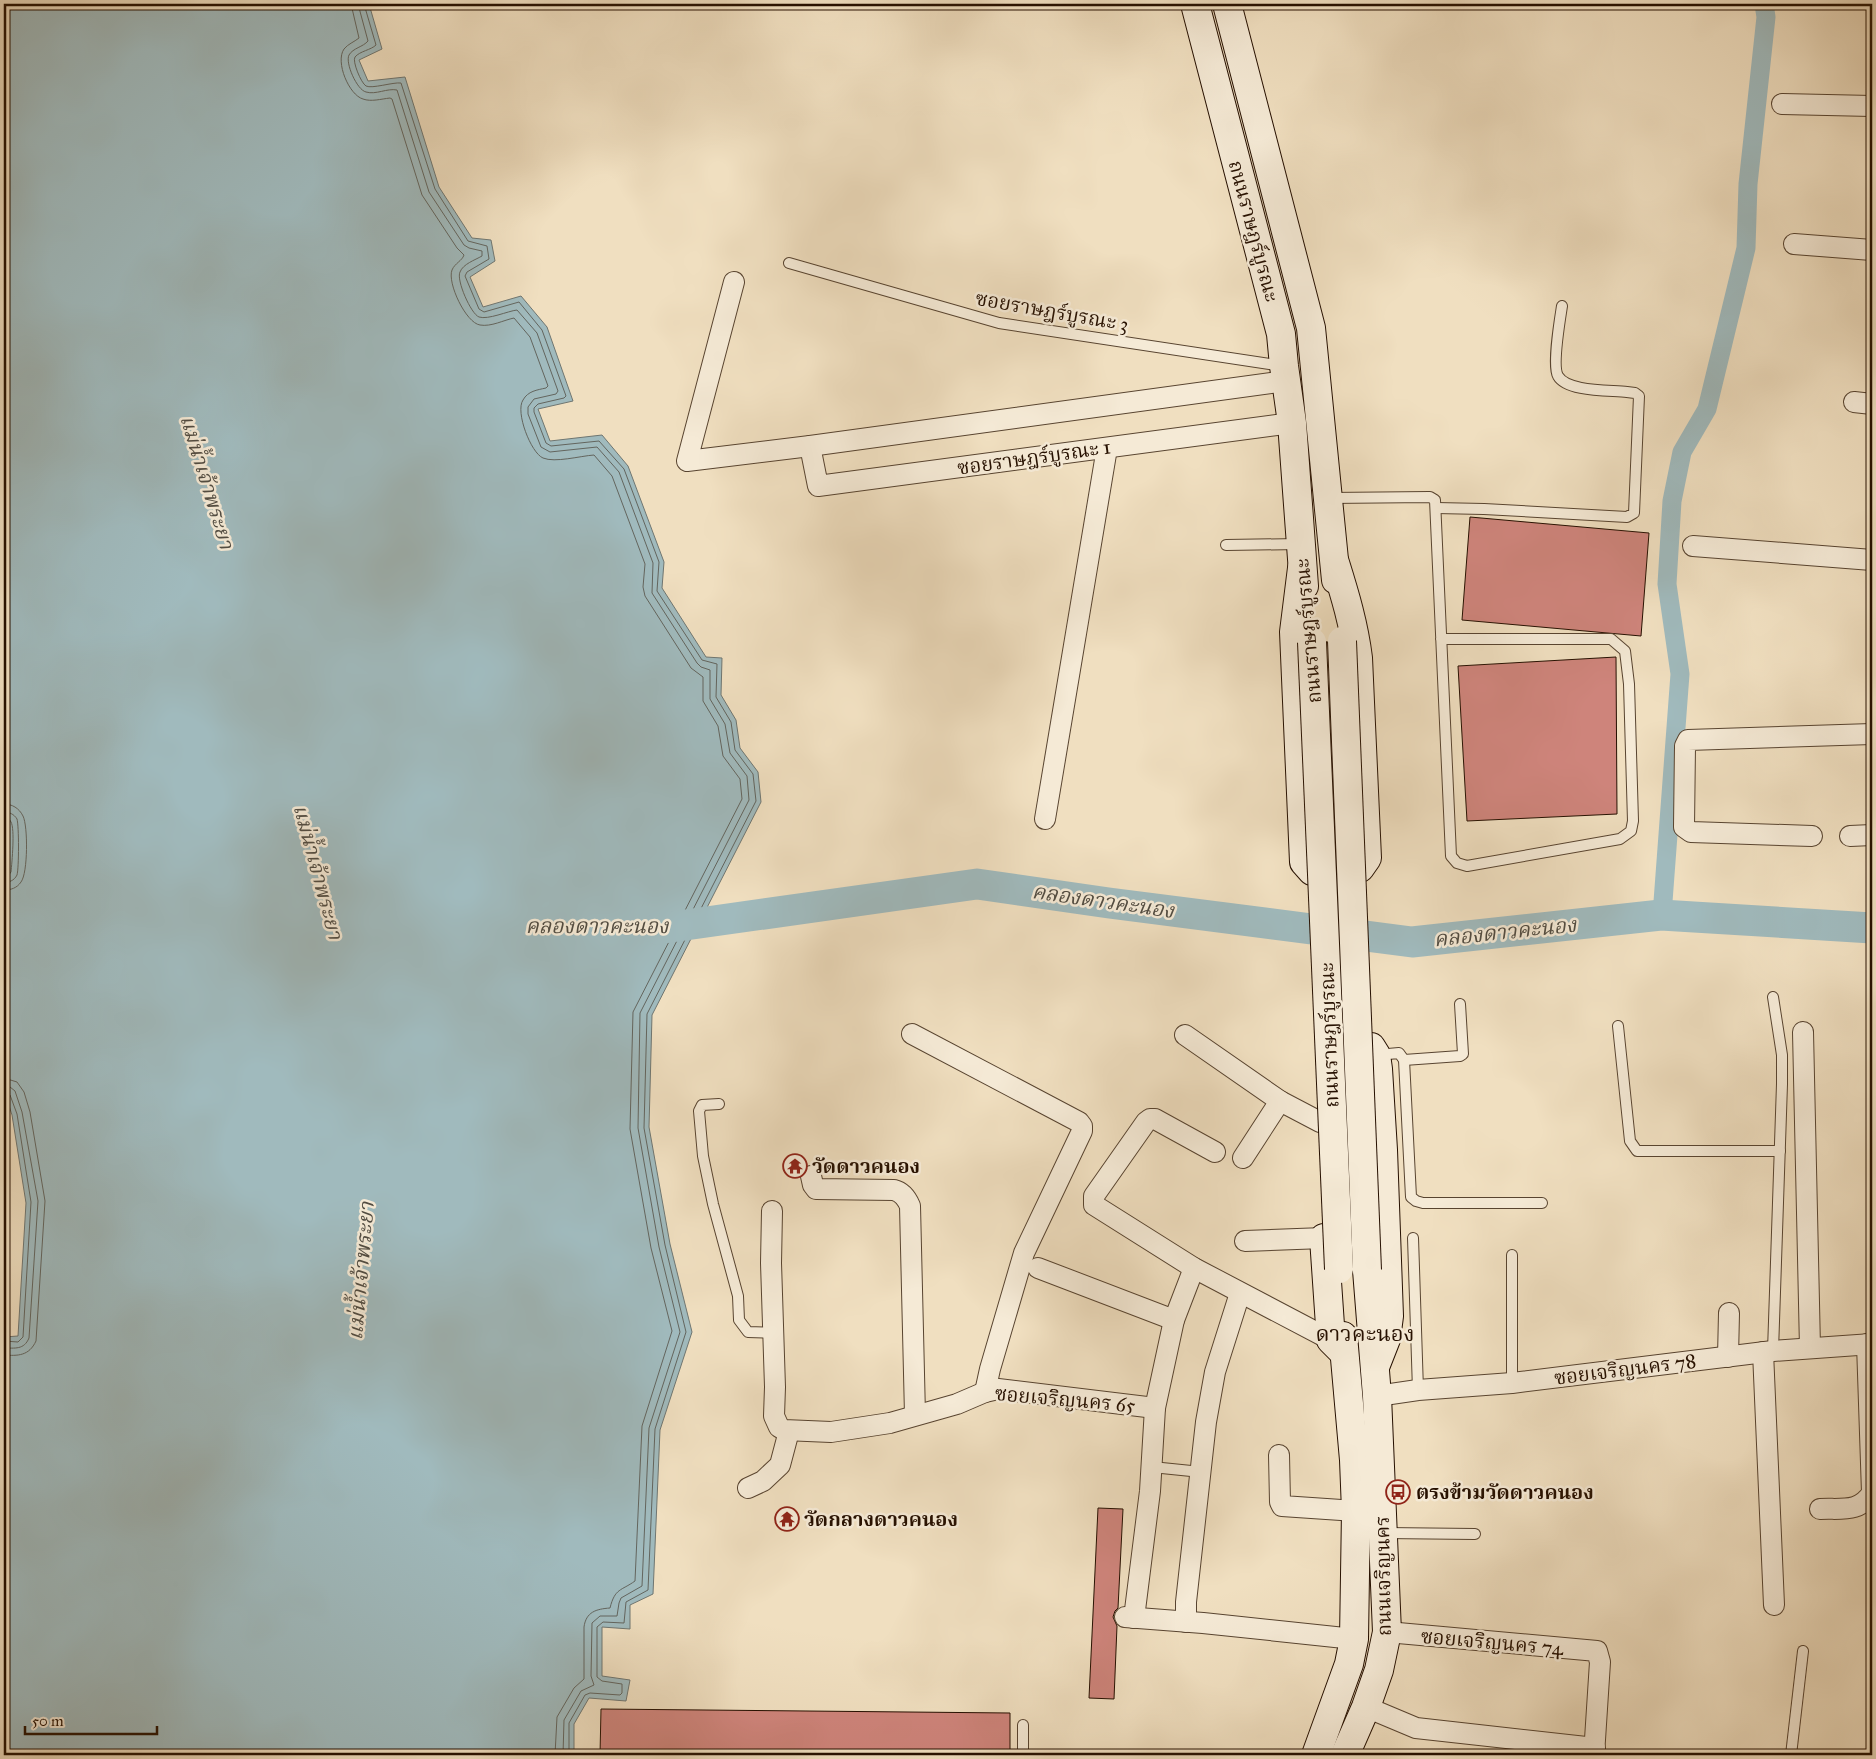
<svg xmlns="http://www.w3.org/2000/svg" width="1876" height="1759" viewBox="0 0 1876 1759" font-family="'IM FELL Great Primer','Noto Serif Thai',serif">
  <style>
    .water { fill: #a0babd; stroke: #6f7671 }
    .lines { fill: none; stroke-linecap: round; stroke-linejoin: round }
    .shore { stroke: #63655e; stroke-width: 1 }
    .canal { stroke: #a0babd; stroke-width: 19 }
    .river { stroke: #a0babd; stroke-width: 31 }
    .building { fill: #ce847b; stroke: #261000 }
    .service-casing { stroke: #584430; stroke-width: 12 }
    .minor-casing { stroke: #584430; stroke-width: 22 }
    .secondary-casing { stroke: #261000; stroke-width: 30 }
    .service { stroke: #f5ead6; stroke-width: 10 }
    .minor { stroke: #f5ead6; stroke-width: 20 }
    .secondary { stroke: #f5ead6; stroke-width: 28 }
    .secondary-bridge-casing { stroke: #261000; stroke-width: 30; stroke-linecap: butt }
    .secondary-bridge { stroke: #f5ead6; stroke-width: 28 }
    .labels { text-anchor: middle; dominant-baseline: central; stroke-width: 5; stroke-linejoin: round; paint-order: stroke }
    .street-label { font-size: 20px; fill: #261000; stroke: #f5ead6 }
    .poi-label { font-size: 20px; font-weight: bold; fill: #261000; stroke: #f5ead6; text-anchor: start }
    .water-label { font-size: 21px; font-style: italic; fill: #514c42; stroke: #f5ead6 }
    .quarter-label { font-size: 22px; fill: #261000; stroke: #f5ead6 }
  </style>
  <rect width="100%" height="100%" fill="#f0dfc0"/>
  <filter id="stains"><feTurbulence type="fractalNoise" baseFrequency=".004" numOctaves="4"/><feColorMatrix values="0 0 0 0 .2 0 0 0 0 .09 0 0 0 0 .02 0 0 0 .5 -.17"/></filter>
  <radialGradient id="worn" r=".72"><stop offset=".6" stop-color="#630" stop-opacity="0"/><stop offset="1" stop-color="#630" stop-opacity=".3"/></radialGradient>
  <!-- water -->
  <path class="water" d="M4,4H369L382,49L359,60L368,81L405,77L439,187L472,238L491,240L495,261L470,277L483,307L521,296L547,327L573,401L538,409L550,441L602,435L628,466L664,562L662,588L706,657L722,658L721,695L736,720L740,748L758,772L761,802L652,1015L649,1127L670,1244L692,1332L660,1430L653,1594L630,1605V1629L602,1627V1676L630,1680L626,1701L589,1698L574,1724V1755H4V1337L18,1336L26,1203L12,1115L4,1090V1004L6,1002C4,976 3,949 4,922C5,879 10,835 4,792Z"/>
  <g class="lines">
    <!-- shore -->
    <g class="shore">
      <path d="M351,4L359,38C354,42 348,44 344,49C335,62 349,95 363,99C371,102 381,99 390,98L392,99L422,195L457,248L464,255C462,261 455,263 452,270C447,283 466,323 480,325C491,327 504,320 514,318L530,337L548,386L546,388C537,390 528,391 523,400C515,412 531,453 543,458C555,463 580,456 594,455L612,476L645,564L643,587L645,596L691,668L703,677V701L718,726L723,756L740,779L742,799L633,1012L630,1129L651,1248L672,1331L642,1426L635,1581C621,1591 615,1588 610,1608C596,1609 586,1612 584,1627V1679L574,1688L557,1717L555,1755"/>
      <path d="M358,4L368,41C363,47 353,48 349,55C345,63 357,90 366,92C376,95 387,88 397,90L429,192L464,245L469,248L482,251V256C475,260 463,264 460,272C456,280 471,314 479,317C488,320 508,311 517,310L537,333L558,391L556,394L534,399L528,407V414L541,447L550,452L597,447L619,472L653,563L652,593L697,663L701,667L710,670V699L725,724L730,753L747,776L749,800L640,1013L638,1128L659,1247L680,1332L649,1428L642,1586L621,1598L619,1603L617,1616H600L592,1623L591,1676L594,1685L581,1691L564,1720L563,1755"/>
      <path d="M364,4L376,45C371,50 360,51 355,57C352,61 361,83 366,86C372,89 393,82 401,83L435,189L468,241L487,246L489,259L467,272L465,276L479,309L484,312L519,302L542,330L566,396L564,398L538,404L534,408V412L546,443L551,446L599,441L624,469L659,562L657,591L702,660L717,664L716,697L731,722L735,750L753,774L756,801L647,1014L644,1128L665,1245L686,1332L655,1429L648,1590L626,1602L624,1623L603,1622L597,1627V1677L602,1681L622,1684V1693L620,1695L590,1693L585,1695L569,1723V1755"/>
      <path d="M4,804C12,804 19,808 23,816C28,826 28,873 21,882C17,888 11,890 4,890"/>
      <path d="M4,812C9,812 14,814 17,819C19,826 19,868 17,875C14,881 9,882 4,883"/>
      <path d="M4,818C7,818 9,818 11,822C15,829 12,862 11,872L8,876H4"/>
      <path d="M4,1078L17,1082L24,1092L30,1112L45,1201L36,1341C29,1356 18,1356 4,1355"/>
      <path d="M4,1086L10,1087L15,1091L22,1112L38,1201L29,1338C24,1350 15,1348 4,1348"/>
      <polyline points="4,1092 10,1095 17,1114 31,1202 23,1337 18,1342 4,1341"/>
    </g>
    <!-- canal -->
    <polyline class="canal" points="1662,915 1680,674 1667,584 1672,501 1682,452 1707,409 1746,248 1748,184 1766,17 1764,4"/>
    <!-- river -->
    <polyline class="river" points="657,929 977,884 1109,903 1412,942 1661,915 1872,928"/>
  </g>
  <!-- building -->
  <g class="building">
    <polygon points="1470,517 1649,533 1641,636 1462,620"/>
    <polygon points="1616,657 1617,814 1467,821 1458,666"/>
    <polygon points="1098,1508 1123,1509 1118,1608 1115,1611 1113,1617 1117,1626 1114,1699 1089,1698"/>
    <polygon points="601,1709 1010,1713 1010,1755 600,1755"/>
  </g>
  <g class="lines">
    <!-- service casing -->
    <g class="service-casing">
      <g id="service">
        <polyline points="789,263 999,323 1283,366"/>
        <polyline points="1329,498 1430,497 1435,500 1451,856 1457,863 1467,866 1620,839 1631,831 1633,821 1629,684 1625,651 1611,639 1441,639"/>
        <path d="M1436,508L1484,509L1627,517L1634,513L1639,396L1635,393L1627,392C1610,390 1567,392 1558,376C1552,366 1560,319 1562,306"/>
        <polyline points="1226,545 1299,544"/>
        <polyline points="1618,1026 1630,1141 1637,1151 1780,1151"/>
        <polyline points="1377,1055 1399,1053 1404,1060 1411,1197 1416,1201 1423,1203 1542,1203"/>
        <polyline points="1404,1060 1460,1056 1463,1054 1460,1004"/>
        <polyline points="719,1104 702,1105 699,1111 703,1156 713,1204 738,1296 739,1320 748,1332 774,1333"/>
        <polyline points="1413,1238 1418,1390"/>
        <polyline points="1773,1351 1782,1084 1782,1055 1773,997"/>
        <polyline points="1512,1383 1512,1255"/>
        <polyline points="1152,1467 1201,1472"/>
        <polyline points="1384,1533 1475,1534"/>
        <polyline points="1023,1725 1023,1755"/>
        <polyline points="1791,1755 1803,1651"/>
      </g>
    </g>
    <!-- minor casing -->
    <g class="minor-casing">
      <g id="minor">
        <polyline points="1782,104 1872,106"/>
        <polyline points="1794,244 1872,250"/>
        <polyline points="734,282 687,461 810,446 1286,381"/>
        <polyline points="1854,402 1872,404"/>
        <polyline points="810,446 818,486 1292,423"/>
        <polyline points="1693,546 1872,560"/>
        <polyline points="1045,819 1107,448"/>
        <polyline points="1812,836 1691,832 1684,827 1685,746 1688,740 1872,734"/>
        <polyline points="1850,836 1872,835"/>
        <polyline points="1803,1032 1810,1348"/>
        <polyline points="912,1034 1079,1122 1082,1126 1082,1131 1024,1253 990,1369 985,1392"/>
        <polyline points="1185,1035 1280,1101 1320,1122"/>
        <polyline points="1215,1152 1155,1119 1150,1119 1146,1122 1094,1196 1094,1205 1194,1268 1331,1340"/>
        <polyline points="1243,1158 1280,1101"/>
        <path d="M811,1176L813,1185L816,1189L894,1190C902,1192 907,1199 910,1206L915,1415"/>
        <polyline points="772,1211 771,1263 775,1387 774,1416 779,1427 784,1430 831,1432 890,1423 957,1404 985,1392 998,1389 1155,1408"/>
        <polyline points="1245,1241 1324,1238"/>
        <polyline points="1038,1268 1174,1320"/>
        <polyline points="1763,1352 1774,1605"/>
        <polyline points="1728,1357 1729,1313"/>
        <polyline points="1377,1396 1418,1390 1512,1383 1773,1351 1872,1344"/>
        <polyline points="1279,1455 1280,1502 1282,1506 1356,1511"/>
        <polyline points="748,1488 763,1481 780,1465 789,1431"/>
        <path d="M1820,1509C1842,1508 1859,1513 1872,1493L1867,1344"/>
        <polyline points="1125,1617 1203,1623 1354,1639"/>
        <polyline points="1134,1618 1150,1491 1155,1408 1174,1320 1194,1268"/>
        <polyline points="1186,1622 1186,1602 1206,1422 1215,1372 1240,1293"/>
        <polyline points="1387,1632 1597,1651 1600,1662 1594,1755"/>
        <polyline points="1366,1707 1416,1728 1595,1748"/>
      </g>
    </g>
    <!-- secondary casing -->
    <g class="secondary-casing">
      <g id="secondary">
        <polyline points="1195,4 1281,334 1284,366 1292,423 1304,586"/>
        <polyline points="1227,4 1311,328 1336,580"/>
        <path d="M1302,568L1294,632L1304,862L1312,871L1360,868L1367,858L1358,658C1354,625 1345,595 1335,563"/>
        <polyline points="1335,1050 1371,1047 1376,1055 1378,1069 1383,1150 1389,1316 1386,1339 1375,1367"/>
        <polyline points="1324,1238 1331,1340 1344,1353"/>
        <polyline points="1316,1755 1349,1664 1354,1639 1356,1511 1354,1460 1343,1336"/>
        <polyline points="1345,1755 1366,1707 1379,1670 1387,1632 1377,1396 1367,1270"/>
      </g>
    </g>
    <!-- service -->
    <use href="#service" class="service"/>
    <!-- minor -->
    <use href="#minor" class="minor"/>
    <!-- secondary -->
    <use href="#secondary" class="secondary"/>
    <!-- secondary-bridge casing -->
    <g class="secondary-bridge-casing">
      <g id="secondary-bridge">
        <polyline points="1342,641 1367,1270"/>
        <polyline points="1312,642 1339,1269"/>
      </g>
    </g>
    <!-- secondary-bridge -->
    <use href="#secondary-bridge" class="secondary-bridge"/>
  </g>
  <!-- icons -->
  <defs>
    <g id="temple-ring" transform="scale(1.25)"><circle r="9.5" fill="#f5ead6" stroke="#8f2418" stroke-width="1.5"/><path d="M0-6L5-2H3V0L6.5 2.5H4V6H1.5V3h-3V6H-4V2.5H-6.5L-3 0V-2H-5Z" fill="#8f2418"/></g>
    <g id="bus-ring" transform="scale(1.25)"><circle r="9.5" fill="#f5ead6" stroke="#8f2418" stroke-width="1.5"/><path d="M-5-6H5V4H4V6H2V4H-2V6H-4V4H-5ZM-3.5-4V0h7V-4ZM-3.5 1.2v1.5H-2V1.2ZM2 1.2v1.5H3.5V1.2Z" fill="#8f2418"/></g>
  </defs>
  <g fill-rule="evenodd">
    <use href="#temple-ring" x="795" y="1166"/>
    <use href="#bus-ring" x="1398" y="1492"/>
    <use href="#temple-ring" x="787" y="1519"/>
  </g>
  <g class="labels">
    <!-- street labels -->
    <g class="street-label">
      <text transform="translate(1254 231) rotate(75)">ถนนราษฎร์บูรณะ</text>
      <text transform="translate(1052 311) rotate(10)">ซอยราษฎร์บูรณะ 3</text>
      <text transform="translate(1034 457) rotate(-8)">ซอยราษฎร์บูรณะ 1</text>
      <text transform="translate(1308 631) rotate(-95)">ถนนราษฎร์บูรณะ</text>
      <text transform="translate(1329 1035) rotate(-92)">ถนนราษฎร์บูรณะ</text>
      <text transform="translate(1625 1369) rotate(-7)">ซอยเจริญนคร 78</text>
      <text transform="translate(1065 1399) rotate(5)">ซอยเจริญนคร 65</text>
      <text transform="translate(1383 1576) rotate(-91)">ถนนเจริญนคร</text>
      <text transform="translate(1492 1642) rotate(5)">ซอยเจริญนคร 74</text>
    </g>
    <!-- poi labels -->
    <g class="poi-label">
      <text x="812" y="1166">วัดดาวคนอง</text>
      <text x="1416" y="1492">ตรงข้ามวัดดาวคนอง</text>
      <text x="804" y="1519">วัดกลางดาวคนอง</text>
    </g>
    <!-- water labels -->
    <g class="water-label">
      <text transform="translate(207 482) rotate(73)">แม่น้ำเจ้าพระยา</text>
      <text transform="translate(318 872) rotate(75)">แม่น้ำเจ้าพระยา</text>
      <text transform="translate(1103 901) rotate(8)">คลองดาวคะนอง</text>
      <text x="597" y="926">คลองดาวคะนอง</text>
      <text transform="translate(1505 932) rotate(-6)">คลองดาวคะนอง</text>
      <text transform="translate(361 1271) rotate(-85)">แม่น้ำเจ้าพระยา</text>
    </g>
    <!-- quarter labels -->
    <g class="quarter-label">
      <text x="1365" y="1333">ดาวคะนอง</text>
    </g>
  </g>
  <!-- margin -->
  <rect width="1876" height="1759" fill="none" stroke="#f0dfc0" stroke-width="20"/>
  <rect x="5" y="5" width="1866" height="1749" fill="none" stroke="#261000" stroke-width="2.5"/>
  <rect x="10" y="10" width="1856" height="1739" fill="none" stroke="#261000"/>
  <!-- scale -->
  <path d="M25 1726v8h132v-8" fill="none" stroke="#261000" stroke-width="2.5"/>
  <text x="32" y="1726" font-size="15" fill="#261000" stroke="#f5ead6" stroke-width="4" paint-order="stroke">50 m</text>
  <rect width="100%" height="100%" filter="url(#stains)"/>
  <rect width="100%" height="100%" fill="url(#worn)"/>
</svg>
